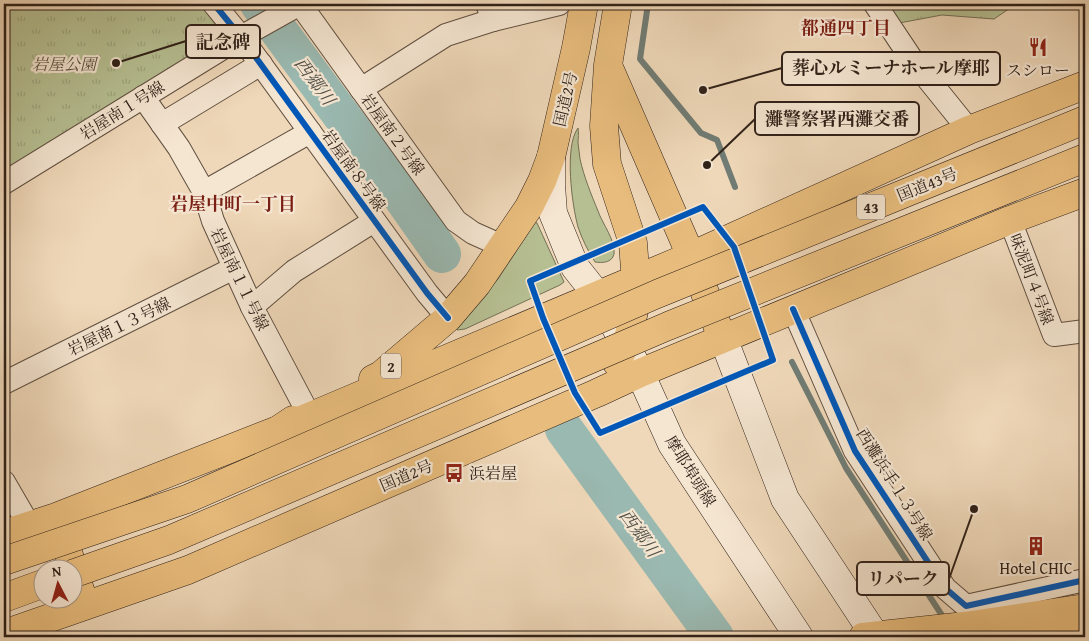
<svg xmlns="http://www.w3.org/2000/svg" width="1089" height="641" viewBox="0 0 1089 641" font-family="'Gentium Book Plus','Noto Serif JP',serif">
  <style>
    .grass { fill: #b6bf92; stroke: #737056 }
    .park { fill: url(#park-tufts); stroke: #737056 }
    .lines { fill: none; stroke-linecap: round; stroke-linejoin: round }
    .stream { stroke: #707c74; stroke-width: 6 }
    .river { stroke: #9ab9b1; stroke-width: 38 }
    .street-casing { stroke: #604f41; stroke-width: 24 }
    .secondary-casing { stroke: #302119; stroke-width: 29 }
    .highway-casing { stroke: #302119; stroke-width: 29 }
    .street { stroke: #f5e6d2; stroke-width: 22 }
    .secondary { stroke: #f5e6d2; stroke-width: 28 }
    .highway { stroke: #e8bc7c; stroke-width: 28 }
    .highway-bridge-casing { stroke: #302119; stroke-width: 29; stroke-linecap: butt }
    .highway-bridge { stroke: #e8bc7c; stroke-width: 28 }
    .cycleway-casing { stroke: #f5e6d2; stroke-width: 9 }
    .cycleway { stroke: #0057b8; stroke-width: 6 }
    .labels { text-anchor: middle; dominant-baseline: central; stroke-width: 4.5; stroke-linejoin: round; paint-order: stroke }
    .shield { fill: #f5e6d2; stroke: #6b5c50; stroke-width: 1 }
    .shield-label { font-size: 15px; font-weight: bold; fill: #302119 }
    .park-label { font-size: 16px; font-style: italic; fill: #58503d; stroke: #f5e6d2 }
    .poi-label { font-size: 16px; fill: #302119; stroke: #f5e6d2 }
    .street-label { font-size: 16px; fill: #302119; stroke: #f5e6d2 }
    .neighbourhood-label { font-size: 18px; font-weight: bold; fill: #7a1f14; stroke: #f5e6d2 }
    .water-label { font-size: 18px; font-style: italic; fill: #504f47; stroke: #f5e6d2 }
    .leader { fill: none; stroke: #302119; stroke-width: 2 }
    .callout-dot { fill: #302119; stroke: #f5e6d2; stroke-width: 2 }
    .callout { fill: #f5e6d2; stroke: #302119; stroke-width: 2 }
    .callout-label { font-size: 18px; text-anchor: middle; font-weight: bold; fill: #302119 }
  </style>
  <defs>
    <pattern id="park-tufts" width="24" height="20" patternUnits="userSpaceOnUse" patternTransform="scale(1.25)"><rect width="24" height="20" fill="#b6bf92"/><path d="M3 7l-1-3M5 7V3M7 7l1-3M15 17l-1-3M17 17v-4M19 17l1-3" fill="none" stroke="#9da47d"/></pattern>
  </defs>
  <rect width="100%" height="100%" fill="#efd8b9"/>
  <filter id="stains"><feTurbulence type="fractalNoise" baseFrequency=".004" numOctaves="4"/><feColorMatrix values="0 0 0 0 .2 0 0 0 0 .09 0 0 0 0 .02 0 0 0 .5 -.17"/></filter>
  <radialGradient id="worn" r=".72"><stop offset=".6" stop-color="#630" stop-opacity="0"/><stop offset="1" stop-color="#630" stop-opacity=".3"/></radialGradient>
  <!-- grass -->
  <g class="grass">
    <path d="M578,128C579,133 578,138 578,143C579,148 579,154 580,159C584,177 591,194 598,211C602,223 616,241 614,254C612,263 602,263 595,262C588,251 582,239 578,227C572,205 564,147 578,128Z"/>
    <polygon points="535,222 537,223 564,282 560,285 465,329 457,330 456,327 498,279"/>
  </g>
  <!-- park -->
  <g class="park">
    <polygon points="4,4 200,4 215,24 213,42 4,172"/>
    <polygon points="887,4 1016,4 994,19 942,15 899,23"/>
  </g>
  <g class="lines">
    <!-- stream -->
    <g class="stream">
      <polyline points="648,4 640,59 701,133 717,140 735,187"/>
      <polyline points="792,362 846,468 945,620"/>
    </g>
    <!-- river -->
    <g class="river">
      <polyline points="259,4 404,200 442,254"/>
      <polyline points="564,429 715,637"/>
    </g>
    <!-- street casing -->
    <g class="street-casing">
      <g id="street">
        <polyline points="214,4 241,37 427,293 448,318"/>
        <polyline points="300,4 456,221 473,233 502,246"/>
        <polyline points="487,4 493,20 559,4"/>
        <polyline points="875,4 911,58 969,130"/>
        <polyline points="361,89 446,35 493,20"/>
        <polyline points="143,97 179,148 204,192 213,221 252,307 307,411"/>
        <polyline points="162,124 261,64"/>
        <polyline points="4,183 241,37 300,4"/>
        <polyline points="204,192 310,132"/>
        <polyline points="1010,220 1054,335 1085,331"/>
        <polyline points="252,307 294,271 374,221"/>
        <polyline points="793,309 855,451 945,588 966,606 1085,580"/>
        <polyline points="4,383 234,268"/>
        <polyline points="4,482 29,525"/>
      </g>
    </g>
    <!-- secondary casing -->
    <g class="secondary-casing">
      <g id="secondary">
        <polyline points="551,157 551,185 553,213 575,267 598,296 625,344 640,373 672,444 799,637"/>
        <polyline points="723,338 785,499 876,637"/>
      </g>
    </g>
    <!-- highway casing -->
    <g class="highway-casing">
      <g id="highway">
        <polyline points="610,70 691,256 719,330"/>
        <polyline points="617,363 629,335 637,296 633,243 607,164 604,126 608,65 618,4"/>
        <polyline points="373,379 381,375 448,318 477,284 529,207 542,181 551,157 576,48 584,4"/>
        <polyline points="278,430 691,256 969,130 1085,85"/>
        <polyline points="57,518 82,596"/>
        <polyline points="4,534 56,517 278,430 293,420"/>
        <polyline points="4,598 42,584"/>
        <polyline points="4,634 188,570 597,393 640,373 1010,220 1085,192"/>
        <polyline points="863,637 965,626 1085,608"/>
        <polyline points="1025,637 1085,630"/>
      </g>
    </g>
    <!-- street -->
    <use href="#street" class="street"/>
    <!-- secondary -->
    <use href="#secondary" class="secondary"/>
    <!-- highway -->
    <use href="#highway" class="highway"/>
    <!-- highway-bridge casing -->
    <g class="highway-bridge-casing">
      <g id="highway-bridge">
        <polyline points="4,561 187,499 657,294 1085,120"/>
        <polyline points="72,574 169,540 668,326 1085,158"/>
      </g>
    </g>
    <!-- highway-bridge -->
    <use href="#highway-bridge" class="highway-bridge"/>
    <!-- cycleway casing -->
    <g class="cycleway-casing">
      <g id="cycleway">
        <polyline points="214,4 241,37 427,293 448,318"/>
        <polygon points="703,207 734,247 773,360 600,433 575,393 543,318 530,281"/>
        <polyline points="793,309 855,451 945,588 966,606 1085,580"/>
      </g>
    </g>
    <!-- cycleway -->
    <use href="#cycleway" class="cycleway"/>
  </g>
  <!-- icons -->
  <defs>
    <g id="restaurant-bare" transform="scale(1.5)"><path d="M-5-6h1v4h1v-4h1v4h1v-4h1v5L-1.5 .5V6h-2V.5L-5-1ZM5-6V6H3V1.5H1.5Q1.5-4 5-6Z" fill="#8f2418" stroke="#f5e6d2" stroke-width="2.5" paint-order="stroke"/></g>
    <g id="bus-bare" transform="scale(1.5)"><path d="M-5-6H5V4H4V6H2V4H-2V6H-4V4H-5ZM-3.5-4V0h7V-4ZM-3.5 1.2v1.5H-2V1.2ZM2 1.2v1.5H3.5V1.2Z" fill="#8f2418" stroke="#f5e6d2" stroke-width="2.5" paint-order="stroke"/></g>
    <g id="building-bare" transform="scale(1.5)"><path d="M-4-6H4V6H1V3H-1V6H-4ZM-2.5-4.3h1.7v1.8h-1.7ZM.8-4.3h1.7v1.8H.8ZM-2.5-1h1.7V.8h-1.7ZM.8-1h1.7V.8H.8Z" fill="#8f2418" stroke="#f5e6d2" stroke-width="2.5" paint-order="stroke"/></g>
  </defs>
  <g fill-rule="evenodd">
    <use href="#restaurant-bare" x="1038" y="47"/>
    <use href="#bus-bare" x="454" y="473"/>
    <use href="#building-bare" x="1036" y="546"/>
  </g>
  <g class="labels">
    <!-- shield labels -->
    <g class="shield">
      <rect x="857" y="194.5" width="28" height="25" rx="4"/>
      <rect x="381" y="353.5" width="20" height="25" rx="4"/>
    </g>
    <g class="shield-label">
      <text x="871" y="207">43</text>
      <text x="391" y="366">2</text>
    </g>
    <!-- park labels -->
    <g class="park-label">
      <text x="64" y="64">岩屋公園</text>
    </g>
    <!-- poi labels -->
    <g class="poi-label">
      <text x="1038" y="70">スシロー</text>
      <text x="469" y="473" text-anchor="start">浜岩屋</text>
      <text x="1036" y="568">Hotel CHIC</text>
    </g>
    <!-- street labels -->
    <g class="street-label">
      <text transform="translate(565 99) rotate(-77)">国道2号</text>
      <text transform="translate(122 110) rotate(-32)">岩屋南１号線</text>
      <text transform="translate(393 134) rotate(54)">岩屋南２号線</text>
      <text transform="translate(354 170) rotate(54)">岩屋南８号線</text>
      <text transform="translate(927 184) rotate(-22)">国道43号</text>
      <text transform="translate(240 279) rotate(64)">岩屋南１１号線</text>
      <text transform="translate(1032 279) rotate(69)">味泥町４号線</text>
      <text transform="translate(119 326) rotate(-26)">岩屋南１３号線</text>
      <text transform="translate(691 471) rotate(58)">摩耶埠頭線</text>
      <text transform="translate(406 475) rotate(-23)">国道2号</text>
      <text transform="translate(895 484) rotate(58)">西灘浜手１３号線</text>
    </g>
    <!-- neighbourhood labels -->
    <g class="neighbourhood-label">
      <text x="846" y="27">都通四丁目</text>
      <text x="233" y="203">岩屋中町一丁目</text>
    </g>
    <!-- water labels -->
    <g class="water-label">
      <text transform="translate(315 81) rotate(54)">西郷川</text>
      <text transform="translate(640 533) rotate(54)">西郷川</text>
    </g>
  </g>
  <!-- callouts -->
  <path class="leader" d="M116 63L186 41M703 90L782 68M707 165L755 119M974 509L949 579"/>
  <g class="callout-dot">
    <circle cx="116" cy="63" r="5"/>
    <circle cx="703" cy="90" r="5"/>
    <circle cx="707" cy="165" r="5"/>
    <circle cx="974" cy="509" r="5"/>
  </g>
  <g class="callout">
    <rect x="186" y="25" width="74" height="33" rx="5"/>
    <rect x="782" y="52" width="218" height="33" rx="5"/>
    <rect x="755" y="102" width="164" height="33" rx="5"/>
    <rect x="857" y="562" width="92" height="33" rx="5"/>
  </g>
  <g class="callout-label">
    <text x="223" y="48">記念碑</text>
    <text x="891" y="74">葬心ルミーナホール摩耶</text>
    <text x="837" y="125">灘警察署西灘交番</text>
    <text x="903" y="585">リパーク</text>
  </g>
  <!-- margin -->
  <rect width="1089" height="641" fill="none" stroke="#efd8b9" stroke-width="20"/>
  <rect x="5" y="5" width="1079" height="631" fill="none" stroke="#302119" stroke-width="2.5"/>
  <rect x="10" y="10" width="1069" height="621" fill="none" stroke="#302119"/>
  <!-- north arrow -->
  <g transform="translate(58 584) rotate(354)"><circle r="24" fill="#f5e6d2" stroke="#a69788"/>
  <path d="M0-4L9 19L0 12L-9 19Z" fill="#8f2418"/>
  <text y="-8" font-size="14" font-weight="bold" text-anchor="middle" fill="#302119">N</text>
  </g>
  <rect width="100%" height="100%" filter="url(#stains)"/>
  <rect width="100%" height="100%" fill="url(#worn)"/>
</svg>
